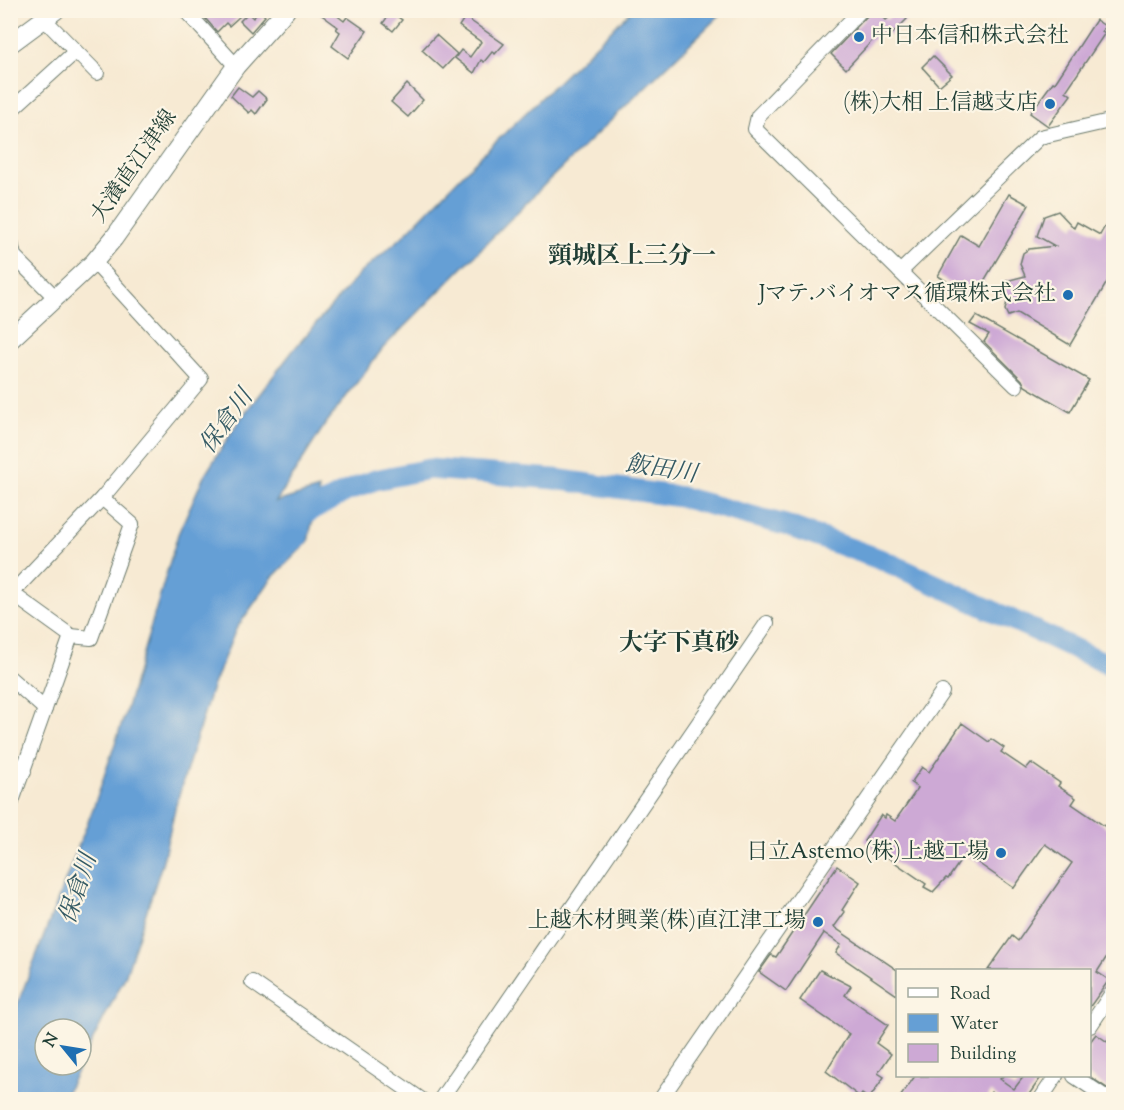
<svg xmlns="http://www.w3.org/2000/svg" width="1124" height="1110" viewBox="0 0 1124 1110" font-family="'Sorts Mill Goudy','Noto Serif JP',serif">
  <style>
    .water { fill: #659fd5; stroke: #426e84; stroke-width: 1.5 }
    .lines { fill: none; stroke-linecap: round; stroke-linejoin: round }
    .river { stroke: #659fd5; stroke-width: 21 }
    .building { fill: #cda9d5 }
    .street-casing { stroke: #6b7a6c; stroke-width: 16 }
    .secondary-casing { stroke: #6b7a6c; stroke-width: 20 }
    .street { stroke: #fff; stroke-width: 14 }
    .secondary { stroke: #fff; stroke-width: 18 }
    .poi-dot { fill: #1f6fb2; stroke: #fcf5e5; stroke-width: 2 }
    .labels { text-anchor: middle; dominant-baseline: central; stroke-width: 4.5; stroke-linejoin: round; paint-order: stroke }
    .poi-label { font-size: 22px; fill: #1f3d34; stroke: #fcf5e5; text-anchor: end }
    .street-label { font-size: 22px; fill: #1f3d34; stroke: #fcf5e5 }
    .neighbourhood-label { font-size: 24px; font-weight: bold; fill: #1f3d34; stroke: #fcf5e5 }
    .water-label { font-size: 24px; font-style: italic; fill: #345a64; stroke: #fcf5e5 }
  </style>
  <rect width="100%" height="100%" fill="#fcf5e5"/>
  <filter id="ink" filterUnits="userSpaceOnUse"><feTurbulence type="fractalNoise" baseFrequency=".0167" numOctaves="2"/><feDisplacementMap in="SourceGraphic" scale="12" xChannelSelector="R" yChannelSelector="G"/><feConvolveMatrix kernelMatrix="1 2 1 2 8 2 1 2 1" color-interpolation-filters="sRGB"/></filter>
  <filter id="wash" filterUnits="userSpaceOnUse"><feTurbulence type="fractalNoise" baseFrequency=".008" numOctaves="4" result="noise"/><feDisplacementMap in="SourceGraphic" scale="24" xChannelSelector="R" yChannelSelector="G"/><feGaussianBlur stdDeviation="1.35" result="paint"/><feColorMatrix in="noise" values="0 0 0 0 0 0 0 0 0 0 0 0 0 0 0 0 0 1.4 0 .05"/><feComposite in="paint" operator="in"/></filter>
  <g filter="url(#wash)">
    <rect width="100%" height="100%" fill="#f7ead3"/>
    <!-- water -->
    <polygon class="water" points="631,11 724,11 553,176 383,348 324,426 276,502 319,489 308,542 272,578 236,629 212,687 176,805 162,864 125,977 81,1063 81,1029 45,1029 45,1065 80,1065 63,1099 11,1099 11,1021 94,806 126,711 178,534 203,478 238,422 295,348 360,273 402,237 475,162"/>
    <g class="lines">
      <!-- river -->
      <polyline class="river" points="290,522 347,491 375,480 429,469 554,479 681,497 785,525 885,561 1114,667"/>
    </g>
    <g id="blocks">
      <!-- building -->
      <g class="building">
        <polygon points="213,10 234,10 240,16 229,26 226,23 217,32 205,18"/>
        <polygon points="315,10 330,10 344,21 347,17 367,31 348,58 332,46 340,32 336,29 338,27"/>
        <polygon points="870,10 877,10 886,20 898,10 907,19 890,36 883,29 846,69 831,54 867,16"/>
        <polygon points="260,11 265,16 251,32 240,21 248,13 253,18"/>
        <polygon points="391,12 402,20 393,31 383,23"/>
        <polygon points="465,17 504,44 495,54 492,52 484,62 481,60 474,73 455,58 461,50 470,57 481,42 459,26"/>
        <polygon points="1096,20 1105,26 1102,31 1105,33 1066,91 1071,95 1048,126 1030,113 1053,82 1055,83"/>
        <polygon points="436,35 457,54 443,69 422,50"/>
        <polygon points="933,56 952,75 939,86 922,67"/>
        <polygon points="407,84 423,100 408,117 391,102"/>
        <polygon points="238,87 252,97 258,91 267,99 256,114 252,110 249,113 231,96"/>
        <polygon points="1009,194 1029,205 974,298 938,276 961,235 979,246"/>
        <polygon points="1058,211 1074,228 1077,222 1100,235 1113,212 1113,272 1070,345 1017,313 1008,316 1005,310 1007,302 1002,293 1006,281 1025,276 1020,264 1023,253 1029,249 1055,246 1037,236 1044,216"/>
        <polygon points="976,316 1089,380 1070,412 1025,386 1022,380 984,342 989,334 970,324"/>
        <polygon points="962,723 989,742 991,739 1004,748 1001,752 1026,769 1031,763 1060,783 1058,786 1076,798 1072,804 1113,832 1113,947 1097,972 1109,980 1089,1008 1089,970 988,970 1012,936 1018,941 1072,863 1045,844 1014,888 965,854 948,879 946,878 933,892 924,887 926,884 864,841 881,815 885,818 886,815 895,821 918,788 911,783 922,767 929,772"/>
        <polygon points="837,866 860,882 842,910 845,912 834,927 897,970 897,995 836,953 841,945 824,933 786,991 759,972 771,955 776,957"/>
        <polygon points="820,970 851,986 845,995 888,1025 876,1043 891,1054 878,1073 884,1077 869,1099 862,1094 860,1097 826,1071 849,1034 800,1000"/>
        <polygon points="1096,1034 1113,1046 1113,1092 1089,1076 1089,1043"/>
        <polygon points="915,1076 1003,1076 1000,1079 1014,1089 1024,1076 1042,1076 1025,1100 1001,1100 991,1092 986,1100 898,1100"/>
      </g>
    </g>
  </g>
  <g filter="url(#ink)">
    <use href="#blocks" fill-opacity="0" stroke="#6b7a6c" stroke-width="1.5"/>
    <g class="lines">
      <!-- street casing -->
      <g class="street-casing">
        <g id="street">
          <polyline points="185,10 236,66"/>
          <polyline points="861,10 758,116 755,129 1016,386"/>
          <polyline points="1108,10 1114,15"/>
          <polyline points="44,19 97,73"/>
          <polyline points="10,111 75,52"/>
          <polyline points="10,238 14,256 56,298"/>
          <polyline points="900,272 1040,137 1114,120"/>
          <polyline points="10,592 71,636 10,807"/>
          <polyline points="10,595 102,498 201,379 94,262"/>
          <polyline points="71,636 91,638 132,524 102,498"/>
          <polyline points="10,678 45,709"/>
          <polyline points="10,760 24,772"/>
          <polyline points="252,982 422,1100"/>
          <polyline points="1090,1026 1114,990"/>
          <polyline points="1074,1076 1110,1100"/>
          <polyline points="440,1100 767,623"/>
          <polyline points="660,1100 942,692"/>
          <polyline points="1040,1100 1056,1076"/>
        </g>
      </g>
      <!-- secondary casing -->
      <g class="secondary-casing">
        <g id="secondary">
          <polyline points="10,44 56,10"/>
          <polyline points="10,340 94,262 114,238 236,66 286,10"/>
        </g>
      </g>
      <!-- street -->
      <use href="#street" class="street"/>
      <!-- secondary -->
      <use href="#secondary" class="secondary"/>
    </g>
  </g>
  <!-- markers -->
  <g class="poi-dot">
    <circle cx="859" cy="37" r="6"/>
    <circle cx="1050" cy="104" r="6"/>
    <circle cx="1068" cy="295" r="6"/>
    <circle cx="1001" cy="853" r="6"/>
    <circle cx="818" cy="922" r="6"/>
  </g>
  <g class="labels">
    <!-- poi labels -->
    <g class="poi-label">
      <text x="871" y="37" text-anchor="start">中日本信和株式会社</text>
      <text x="1038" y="104">(株)大相 上信越支店</text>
      <text x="1056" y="295">Jマテ.バイオマス循環株式会社</text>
      <text x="989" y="853">日立Astemo(株)上越工場</text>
      <text x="806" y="922">上越木材興業(株)直江津工場</text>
    </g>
    <!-- street labels -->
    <g class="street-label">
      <text transform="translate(135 167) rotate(-55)">大瀁直江津線</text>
    </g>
    <!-- neighbourhood labels -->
    <g class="neighbourhood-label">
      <text x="632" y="257">頸城区上三分一</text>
      <text x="679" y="644">大字下真砂</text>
    </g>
    <!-- water labels -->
    <g class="water-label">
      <text transform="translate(227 422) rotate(-54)">保倉川</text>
      <text transform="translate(661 470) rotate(9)">飯田川</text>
      <text transform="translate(79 889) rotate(-72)">保倉川</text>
    </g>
  </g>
  <!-- margin -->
  <rect width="1124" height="1110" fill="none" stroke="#fcf5e5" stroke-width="36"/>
  <!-- legend -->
  <rect x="896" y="969" width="195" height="108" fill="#fcf5e5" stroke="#a4ab9e" stroke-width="1.5"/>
  <rect x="908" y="988" width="30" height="9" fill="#ffffff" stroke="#a4ab9e" stroke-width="1.5"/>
  <text x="950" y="999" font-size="18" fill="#1f3d34">Road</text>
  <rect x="908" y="1014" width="30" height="18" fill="#659fd5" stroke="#a4ab9e" stroke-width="1.5"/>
  <text x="950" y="1029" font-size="18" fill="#1f3d34">Water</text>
  <rect x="908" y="1044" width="30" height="18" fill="#cda9d5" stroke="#a4ab9e" stroke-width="1.5"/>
  <text x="950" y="1059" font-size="18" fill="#1f3d34">Building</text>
  <!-- north arrow -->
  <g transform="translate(63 1047) rotate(300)"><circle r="28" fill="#fcf5e5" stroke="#a4ab9e" stroke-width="1.5"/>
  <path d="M0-4.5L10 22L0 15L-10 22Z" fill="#1f6fb2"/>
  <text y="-9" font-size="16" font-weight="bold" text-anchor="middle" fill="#1f3d34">N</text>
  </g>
</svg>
